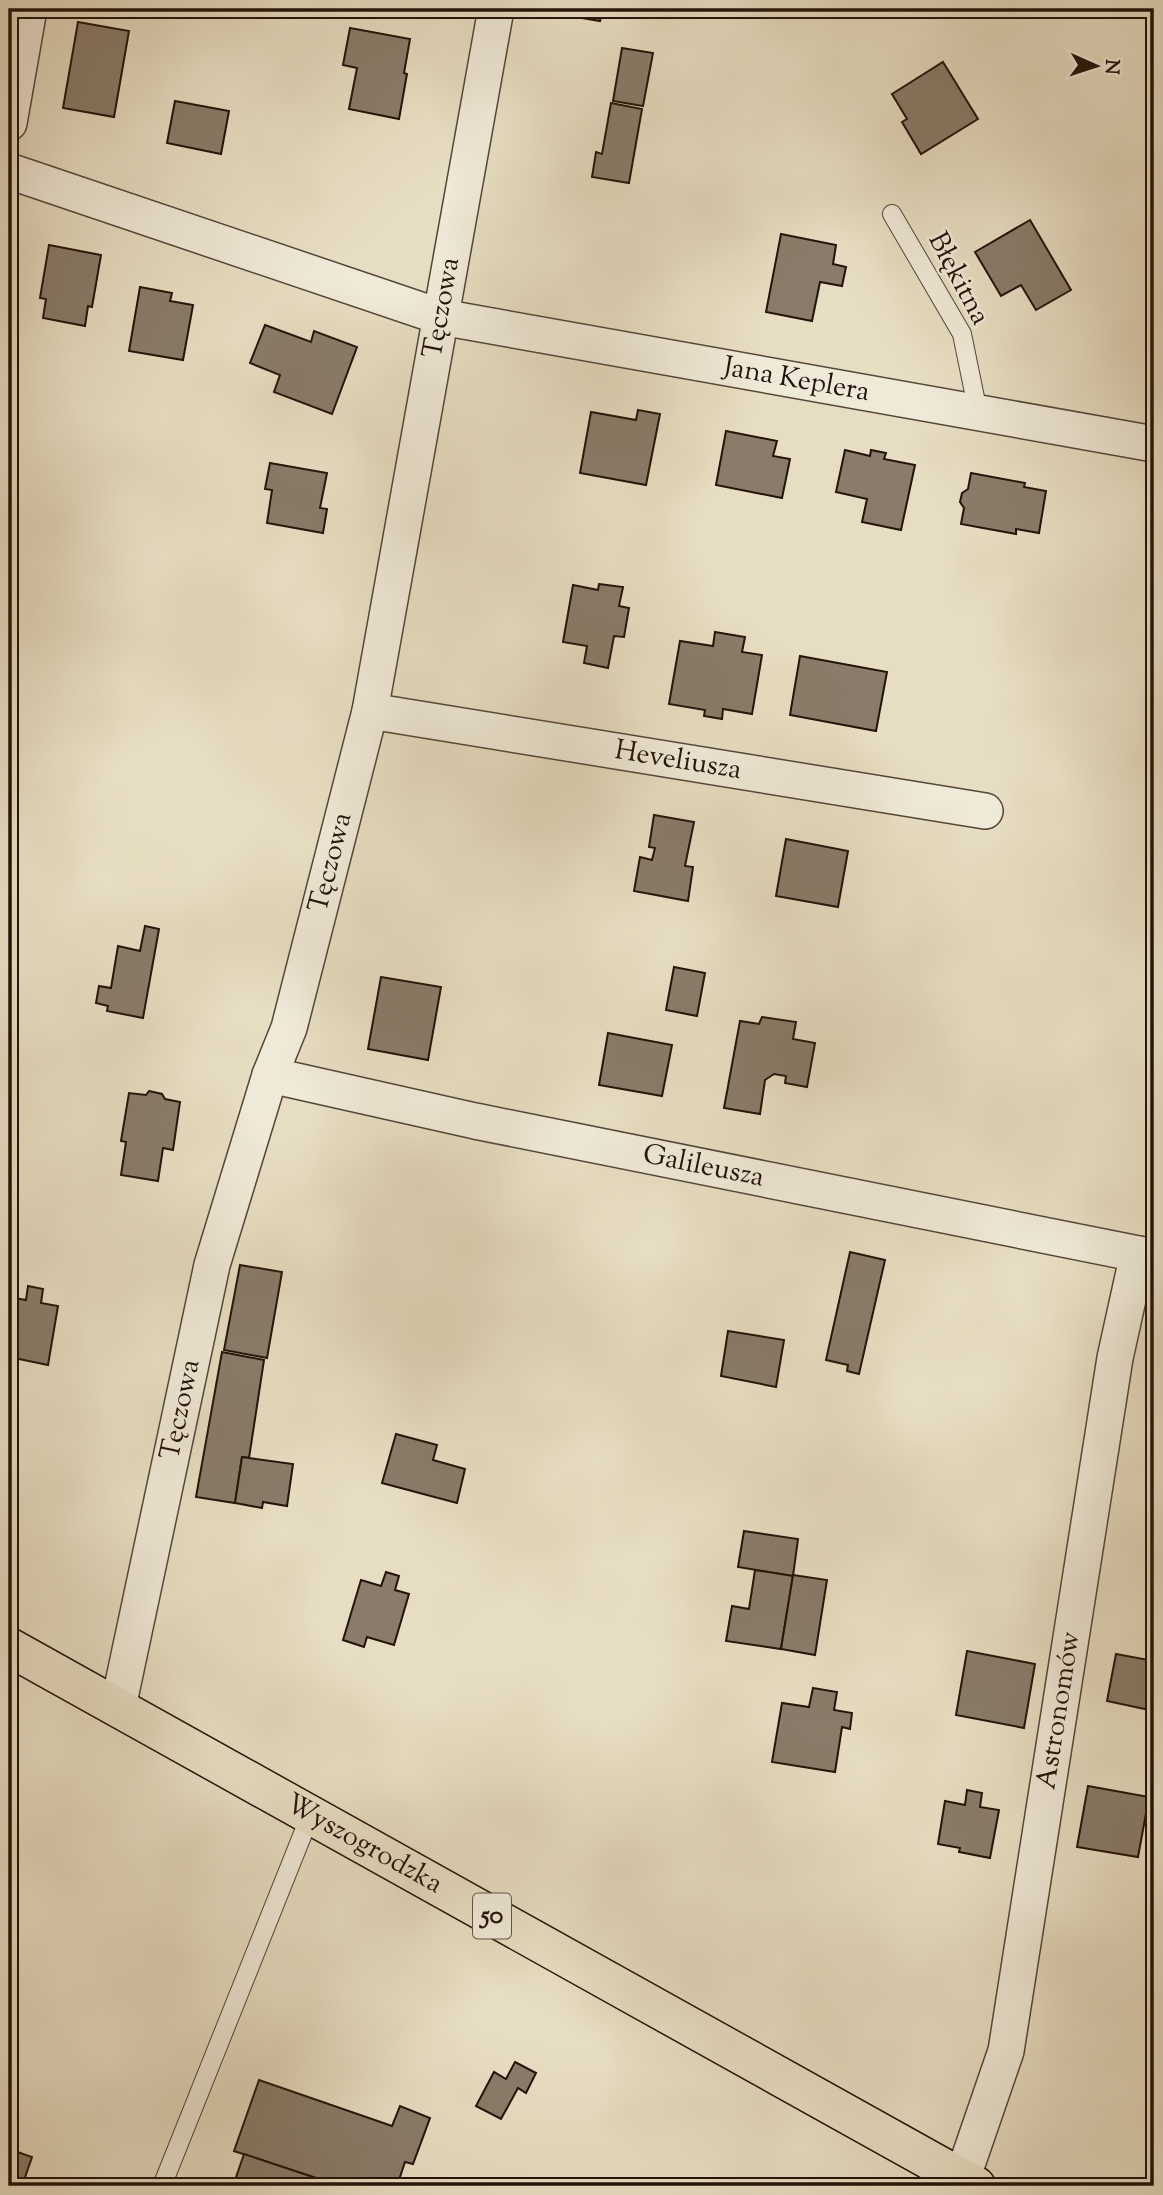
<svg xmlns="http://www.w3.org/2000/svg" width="1163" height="2195" viewBox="0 0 1163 2195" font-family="'Sorts Mill Goudy',serif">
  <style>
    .building { fill: #897c6a; stroke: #23130a; stroke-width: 2 }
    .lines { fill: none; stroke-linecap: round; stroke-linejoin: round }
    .service-casing { stroke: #544638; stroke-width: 20 }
    .minor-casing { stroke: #544638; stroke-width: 38 }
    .primary-casing { stroke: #23130a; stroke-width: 41 }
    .service { stroke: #efe9d7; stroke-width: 18 }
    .minor { stroke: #efe9d7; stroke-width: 35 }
    .primary { stroke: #e7ddc2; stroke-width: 38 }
    .labels { text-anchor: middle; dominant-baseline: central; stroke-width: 5; stroke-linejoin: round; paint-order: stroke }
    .shield { fill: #efe9d7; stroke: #605348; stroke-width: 2 }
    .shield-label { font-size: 26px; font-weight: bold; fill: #23130a }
    .street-label { font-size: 28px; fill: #23130a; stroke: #efe9d7 }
  </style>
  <rect width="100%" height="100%" fill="#e7ddc2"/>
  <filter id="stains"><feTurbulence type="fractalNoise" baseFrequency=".00286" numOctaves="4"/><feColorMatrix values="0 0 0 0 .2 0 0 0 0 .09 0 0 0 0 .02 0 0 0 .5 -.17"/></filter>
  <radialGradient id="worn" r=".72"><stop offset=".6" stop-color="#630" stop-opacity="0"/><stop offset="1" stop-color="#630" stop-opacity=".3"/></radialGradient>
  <!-- building -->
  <g class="building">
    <polygon points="559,9 603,9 600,21 558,14"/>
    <polygon points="78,22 129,31 114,117 63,108"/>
    <polygon points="350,28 410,39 404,73 407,74 399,119 349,109 357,68 343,65"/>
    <polygon points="622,48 653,53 643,106 613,101"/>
    <polygon points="943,62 978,119 921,154 902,122 907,119 892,94"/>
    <polygon points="175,101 229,111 221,154 167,143"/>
    <polygon points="611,103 642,109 629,183 592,177 596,152 602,154"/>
    <polygon points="1030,220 1071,290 1036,310 1021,285 1001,296 975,252"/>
    <polygon points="781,234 836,245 833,264 846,267 842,286 820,282 812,321 766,312"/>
    <polygon points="49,245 101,255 92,307 88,306 85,326 43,318 46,299 40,298"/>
    <polygon points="140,287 172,293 170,301 193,305 183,360 129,351"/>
    <polygon points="265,325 311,342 314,331 357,347 332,414 274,392 280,375 250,363"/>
    <polygon points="638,410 660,414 646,485 580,473 591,412 636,420"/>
    <polygon points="726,431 777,441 773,456 790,459 782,498 716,485"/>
    <polygon points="845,450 870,456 871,450 886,453 884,459 915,465 901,530 862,522 867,499 836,492"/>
    <polygon points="270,463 327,473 320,508 327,509 323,533 267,523 272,490 265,489"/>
    <polygon points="971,473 1025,483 1024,487 1046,491 1039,533 1016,529 1016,534 961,524 964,508 960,502 962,493 968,489"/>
    <polygon points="599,584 623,587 619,606 629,608 624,637 614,636 608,668 584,663 587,646 563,642 573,585 598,590"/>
    <polygon points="715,632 745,637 742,652 762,655 752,714 723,709 722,719 704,716 705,710 669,704 680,641 713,646"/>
    <polygon points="800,656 887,672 876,731 790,715"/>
    <polygon points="654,815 694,822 685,866 693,867 688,901 634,891 640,857 652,860 655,848 649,847"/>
    <polygon points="786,839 848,851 838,907 776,896"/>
    <polygon points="145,926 159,929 143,1018 107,1011 108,1006 96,1003 99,986 111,988 118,946 140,951"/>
    <polygon points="674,967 705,973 697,1016 666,1010"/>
    <polygon points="381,977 441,987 428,1060 368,1049"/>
    <polygon points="762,1017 796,1022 793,1039 815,1043 807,1087 785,1083 786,1076 774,1074 765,1080 760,1114 724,1108 740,1021 759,1024"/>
    <polygon points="608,1033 672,1045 662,1096 599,1085"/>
    <polygon points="149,1091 162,1094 165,1099 180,1102 173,1150 163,1148 158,1181 121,1175 126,1142 121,1141 129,1093 146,1095"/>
    <polygon points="850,1252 885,1260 859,1374 847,1371 848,1365 826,1360"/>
    <polygon points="240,1265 282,1272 267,1358 224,1350"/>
    <polygon points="28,1286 43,1289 41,1303 58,1306 48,1365 9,1357 9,1297 26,1300"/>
    <polygon points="728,1331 784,1340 776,1387 721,1376"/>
    <polygon points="222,1352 264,1360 249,1458 242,1457 235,1503 196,1497"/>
    <polygon points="396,1434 437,1445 433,1460 465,1469 457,1503 382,1483"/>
    <polygon points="1154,1455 1154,1495 1148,1494"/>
    <polygon points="242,1457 293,1464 287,1506 263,1502 262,1508 235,1503"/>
    <polygon points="744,1531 798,1539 793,1576 738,1567"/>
    <polygon points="755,1570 793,1576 781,1649 726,1641 732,1606 749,1609"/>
    <polygon points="386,1572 399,1576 395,1590 409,1594 394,1645 367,1637 364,1647 343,1640 361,1580 381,1586"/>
    <polygon points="793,1575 827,1580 815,1655 781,1649"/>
    <polygon points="967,1651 1035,1664 1024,1728 956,1715"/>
    <polygon points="1116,1654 1154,1661 1154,1711 1107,1701"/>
    <polygon points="813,1688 837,1692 834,1710 852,1713 850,1729 842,1727 835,1772 772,1762 782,1703 809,1707"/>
    <polygon points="1088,1786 1149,1797 1138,1857 1077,1847"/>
    <polygon points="967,1790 982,1793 980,1807 999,1810 990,1858 959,1852 960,1848 938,1844 945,1801 965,1805"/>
    <polygon points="515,2062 536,2073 526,2093 518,2088 501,2119 476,2106 494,2072 506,2079"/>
    <polygon points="259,2080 392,2126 400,2106 430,2118 413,2164 405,2162 397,2186 340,2186 234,2151"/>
    <polygon points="9,2149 32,2157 22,2186 9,2186"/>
    <polygon points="244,2154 340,2186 233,2186"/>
  </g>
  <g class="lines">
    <!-- service casing -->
    <g class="service-casing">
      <g id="service">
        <polyline points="892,214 962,334 978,412"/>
        <polyline points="162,2186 310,1816"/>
      </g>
    </g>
    <!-- minor casing -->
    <g class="minor-casing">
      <g id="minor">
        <polyline points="9,123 29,9"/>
        <path id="s1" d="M9,171L441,317L1154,444"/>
        <path id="s2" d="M370,711L985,811"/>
        <path id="s3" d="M270,1075L475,1121L1138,1254"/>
        <path id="s4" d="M118,1707L212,1265L270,1075L289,1028L370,711L496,9"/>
        <path id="s5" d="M962,2179L1006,2051L1115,1358L1138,1254L1154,1256"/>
      </g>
    </g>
    <!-- primary casing -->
    <g class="primary-casing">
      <g id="primary">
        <path id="s6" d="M9,1647L976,2186"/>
      </g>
    </g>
    <!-- service -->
    <use href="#service" class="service"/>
    <!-- minor -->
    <use href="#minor" class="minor"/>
    <!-- primary -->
    <use href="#primary" class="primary"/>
  </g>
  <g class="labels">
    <!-- shield labels -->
    <rect class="shield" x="473" y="1893.5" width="38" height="45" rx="5"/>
    <g class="shield-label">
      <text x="492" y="1916">50</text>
    </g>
    <!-- street labels -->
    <g class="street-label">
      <text transform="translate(958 279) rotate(62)">Błękitna</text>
      <text stroke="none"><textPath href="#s4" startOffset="1438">Tęczowa</textPath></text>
      <text stroke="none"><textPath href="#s1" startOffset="817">Jana Keplera</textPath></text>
      <text stroke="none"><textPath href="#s2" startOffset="312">Heveliusza</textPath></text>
      <text stroke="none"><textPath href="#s4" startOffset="872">Tęczowa</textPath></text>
      <text stroke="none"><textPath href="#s3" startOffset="443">Galileusza</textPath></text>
      <text stroke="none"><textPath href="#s4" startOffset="304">Tęczowa</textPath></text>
      <text stroke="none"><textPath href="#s5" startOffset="480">Astronomów</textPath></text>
      <text stroke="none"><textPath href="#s6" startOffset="406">Wyszogrodzka</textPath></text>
    </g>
  </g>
  <!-- margin -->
  <rect width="1163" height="2195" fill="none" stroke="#e7ddc2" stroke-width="35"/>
  <rect x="10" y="10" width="1142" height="2174" fill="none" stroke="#23130a" stroke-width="3.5"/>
  <rect x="18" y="18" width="1128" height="2160" fill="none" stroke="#23130a" stroke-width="2"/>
  <!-- north arrow -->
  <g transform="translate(1096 66) rotate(93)" stroke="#efe9d7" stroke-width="5" paint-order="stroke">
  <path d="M0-5L12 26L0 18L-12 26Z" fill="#23130a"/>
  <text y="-10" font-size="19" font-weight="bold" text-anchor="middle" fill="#23130a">N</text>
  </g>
  <rect width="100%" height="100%" filter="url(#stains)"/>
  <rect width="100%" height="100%" fill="url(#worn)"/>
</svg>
